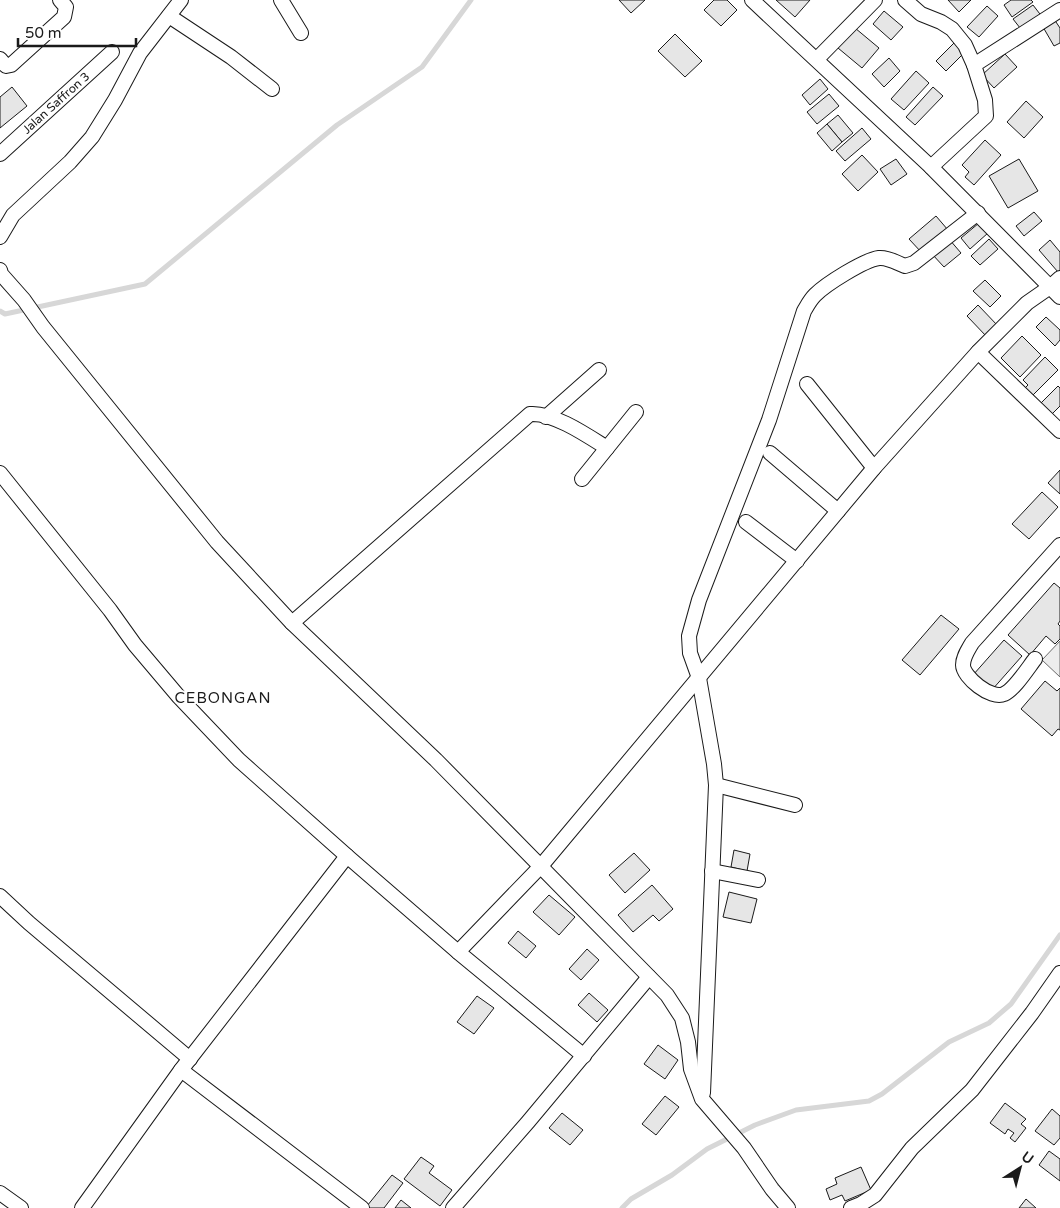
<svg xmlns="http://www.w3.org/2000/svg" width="1060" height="1208" viewBox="0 0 1060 1208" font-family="'Varela Round',sans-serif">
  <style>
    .built { fill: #ededed; stroke: #6a6a6a }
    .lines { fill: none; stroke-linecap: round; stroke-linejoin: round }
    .stream { stroke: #d7d7d7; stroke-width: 5 }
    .building { fill: #e6e6e6; stroke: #1a1a1a }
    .street-casing { stroke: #1a1a1a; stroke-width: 16 }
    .street { stroke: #fff; stroke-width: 14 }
    .labels { text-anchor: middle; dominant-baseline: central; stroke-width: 4; stroke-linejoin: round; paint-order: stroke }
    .street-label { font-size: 12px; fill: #1a1a1a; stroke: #fff }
    .quarter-label { font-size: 15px; letter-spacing: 1px; fill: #1a1a1a; stroke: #fff }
  </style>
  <rect width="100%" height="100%" fill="#fff"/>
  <!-- built -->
  <polygon class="built" points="1060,641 1060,677 1042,660"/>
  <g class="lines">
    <!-- stream -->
    <g class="stream">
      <polyline points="0,311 5,314 145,284 337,125 422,67 471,0"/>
      <polyline points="622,1208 631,1199 672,1175 707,1149 755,1125 796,1110 869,1101 882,1094 949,1042 989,1023 1011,1004 1060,935"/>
    </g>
  </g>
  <!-- building -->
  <g class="building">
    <polygon points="619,0 645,0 631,13"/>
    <polygon points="714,0 727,0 737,10 721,26 704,10"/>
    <polygon points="776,0 810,0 795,17"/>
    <polygon points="948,0 971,0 959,12"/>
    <polygon points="1011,0 1031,0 1033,2 1012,17 1004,5"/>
    <polygon points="1033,5 1043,18 1024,33 1013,19"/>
    <polygon points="987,6 998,16 979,37 967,27"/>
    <polygon points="884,11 903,27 891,40 873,24"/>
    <polygon points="1054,19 1060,28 1060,43 1054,46 1043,27"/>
    <polygon points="855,28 879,48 862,68 838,48"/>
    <polygon points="675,34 702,61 685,77 658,51"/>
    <polygon points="955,42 965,52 946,71 936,61"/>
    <polygon points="1005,54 1017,67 994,88 982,75"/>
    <polygon points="889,58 900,71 884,87 872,74"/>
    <polygon points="916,71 929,83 904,110 891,99"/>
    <polygon points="820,79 828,89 810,105 802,95"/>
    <polygon points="12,87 27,106 0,128 0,97"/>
    <polygon points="933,87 943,96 915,125 906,117"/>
    <polygon points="829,94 839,106 817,124 807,112"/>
    <polygon points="1026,101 1043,117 1024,138 1007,122"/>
    <polygon points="838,115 853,133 842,142 827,124"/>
    <polygon points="827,124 842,142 832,151 817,133"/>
    <polygon points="862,128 871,139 845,161 836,151"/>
    <polygon points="985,140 1001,155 974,185 965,177 969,172 962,165"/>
    <polygon points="862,155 878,172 858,191 842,174"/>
    <polygon points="896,159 907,174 891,185 880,169"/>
    <polygon points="1019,159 1038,191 1008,208 989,176"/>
    <polygon points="1034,212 1042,221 1024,236 1016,226"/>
    <polygon points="936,216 948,230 922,253 909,239"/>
    <polygon points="979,223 988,233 970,249 961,238"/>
    <polygon points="949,239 961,253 944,267 932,254"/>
    <polygon points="989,239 998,249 980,265 971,256"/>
    <polygon points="1050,240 1060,252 1060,270 1058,272 1039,250"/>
    <polygon points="985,280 1001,296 990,307 973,291"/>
    <polygon points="978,305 998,326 987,337 967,316"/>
    <polygon points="1046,317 1060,330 1060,340 1055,346 1036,327"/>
    <polygon points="1022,336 1041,355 1020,377 1001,358"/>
    <polygon points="1045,357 1058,370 1030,398 1022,391 1028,385 1023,380"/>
    <polygon points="1058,386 1060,388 1060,406 1052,414 1041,403"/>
    <polygon points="1060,470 1060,494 1048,483"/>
    <polygon points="1042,492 1058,507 1029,539 1012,524"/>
    <polygon points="1054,583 1060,588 1060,621 1058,624 1060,626 1060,639 1055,644 1046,636 1030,655 1008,635"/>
    <polygon points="941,615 959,629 920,675 902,660"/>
    <polygon points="1004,640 1022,656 991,691 973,675"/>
    <polygon points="1045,681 1057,691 1060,688 1060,730 1058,729 1052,736 1021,709"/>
    <polygon points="734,850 750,854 747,871 731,867"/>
    <polygon points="634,853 650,870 625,893 609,875"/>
    <polygon points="652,885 673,909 659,921 653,915 633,932 618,915"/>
    <polygon points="729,892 757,899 751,923 723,917"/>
    <polygon points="549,895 575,917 559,935 533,912"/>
    <polygon points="518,931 536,946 526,958 508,943"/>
    <polygon points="587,949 599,960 581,980 569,969"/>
    <polygon points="589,993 608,1010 597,1022 578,1005"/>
    <polygon points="477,996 494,1008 474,1034 457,1022"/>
    <polygon points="658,1045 678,1060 665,1079 644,1064"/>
    <polygon points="665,1096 679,1107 656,1135 642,1124"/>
    <polygon points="1005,1103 1026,1119 1021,1124 1026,1128 1015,1142 1010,1138 1014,1133 1008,1129 1005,1134 990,1123"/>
    <polygon points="1052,1109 1060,1116 1060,1138 1054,1145 1035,1131"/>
    <polygon points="562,1113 583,1130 570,1145 549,1128"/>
    <polygon points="1049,1151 1060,1159 1060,1181 1039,1165"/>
    <polygon points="421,1157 434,1166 429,1173 452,1190 440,1206 404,1179"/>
    <polygon points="861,1167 871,1190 845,1201 842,1195 830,1200 826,1189 837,1184 835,1178"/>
    <polygon points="392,1175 403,1183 384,1208 369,1208 367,1206"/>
    <polygon points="1026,1199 1036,1208 1019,1208"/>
    <polygon points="401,1200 411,1208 395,1208"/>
  </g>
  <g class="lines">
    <!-- street casing -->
    <g class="street-casing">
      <g id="street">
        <polyline points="281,0 301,33"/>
        <polyline points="752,0 931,167 1060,297"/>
        <polyline points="905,0 921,14 941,22 952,29 965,45 974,65"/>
        <polyline points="169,16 231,57 272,89"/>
        <polyline points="0,59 6,66 11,65 64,17 66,7 60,0"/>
        <polyline points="817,59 875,0"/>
        <polyline points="0,154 112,52"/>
        <polyline points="931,167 986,116 985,100 974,65 1060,10"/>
        <polyline points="0,237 13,215 70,162 92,137 115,100 140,53 181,0"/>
        <polyline points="0,270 1,274 24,300 43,327 217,542 292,623 436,760 667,995 682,1018 688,1042 691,1069 702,1099 744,1148 772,1189 788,1208"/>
        <polyline points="978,352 1060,431"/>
        <polyline points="807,384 874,468"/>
        <polyline points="546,417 599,370"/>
        <polyline points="770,453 838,511"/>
        <polyline points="0,473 110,610 135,645 179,697 239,760 347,856"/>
        <polyline points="582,479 607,448"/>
        <polyline points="746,522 797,561"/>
        <path d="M292,623L530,414C553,412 588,436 607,448L636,412"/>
        <path d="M1035,659C1028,668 1014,690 1004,694C991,700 963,677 963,665C963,657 968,650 972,643L1060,545"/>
        <polyline points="716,785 795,805"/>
        <polyline points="712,871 758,880"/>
        <polyline points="0,896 29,923 190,1059"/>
        <polyline points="458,952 584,1056"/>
        <polyline points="181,1070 362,1208"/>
        <path d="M703,1093L716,785L714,764L699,678L690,653L689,636L699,600L769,420L804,311C807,306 810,300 815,295C826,284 864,260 879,258C888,257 897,263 905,266L914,263L978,213"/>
        <polyline points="0,1193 21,1208"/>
        <polyline points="82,1208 181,1070 347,856 458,952 541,866 874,468 978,352 1027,303 1050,287 1060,278"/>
        <polyline points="453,1208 528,1122 649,977"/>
        <polyline points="851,1208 861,1204 875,1195 912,1148 972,1090 1032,1013 1060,973"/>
      </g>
    </g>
    <!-- street -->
    <use href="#street" class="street"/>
  </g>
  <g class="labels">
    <!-- street labels -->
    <g class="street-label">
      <text transform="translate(56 103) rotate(-42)">Jalan Saffron 3</text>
    </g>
    <!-- quarter labels -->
    <g class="quarter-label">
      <text x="223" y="698">CEBONGAN</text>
    </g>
  </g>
  <!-- north arrow -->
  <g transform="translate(1020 1168) rotate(36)" stroke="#ffffff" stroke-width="4" paint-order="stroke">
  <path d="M0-4L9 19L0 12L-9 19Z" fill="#1a1a1a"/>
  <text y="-8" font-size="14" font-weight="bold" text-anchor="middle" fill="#1a1a1a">U</text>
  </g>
  <!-- scale -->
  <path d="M18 38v8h118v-8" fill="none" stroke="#1a1a1a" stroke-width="2.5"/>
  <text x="25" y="38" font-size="15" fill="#1a1a1a" stroke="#ffffff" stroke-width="4" paint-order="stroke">50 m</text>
</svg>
